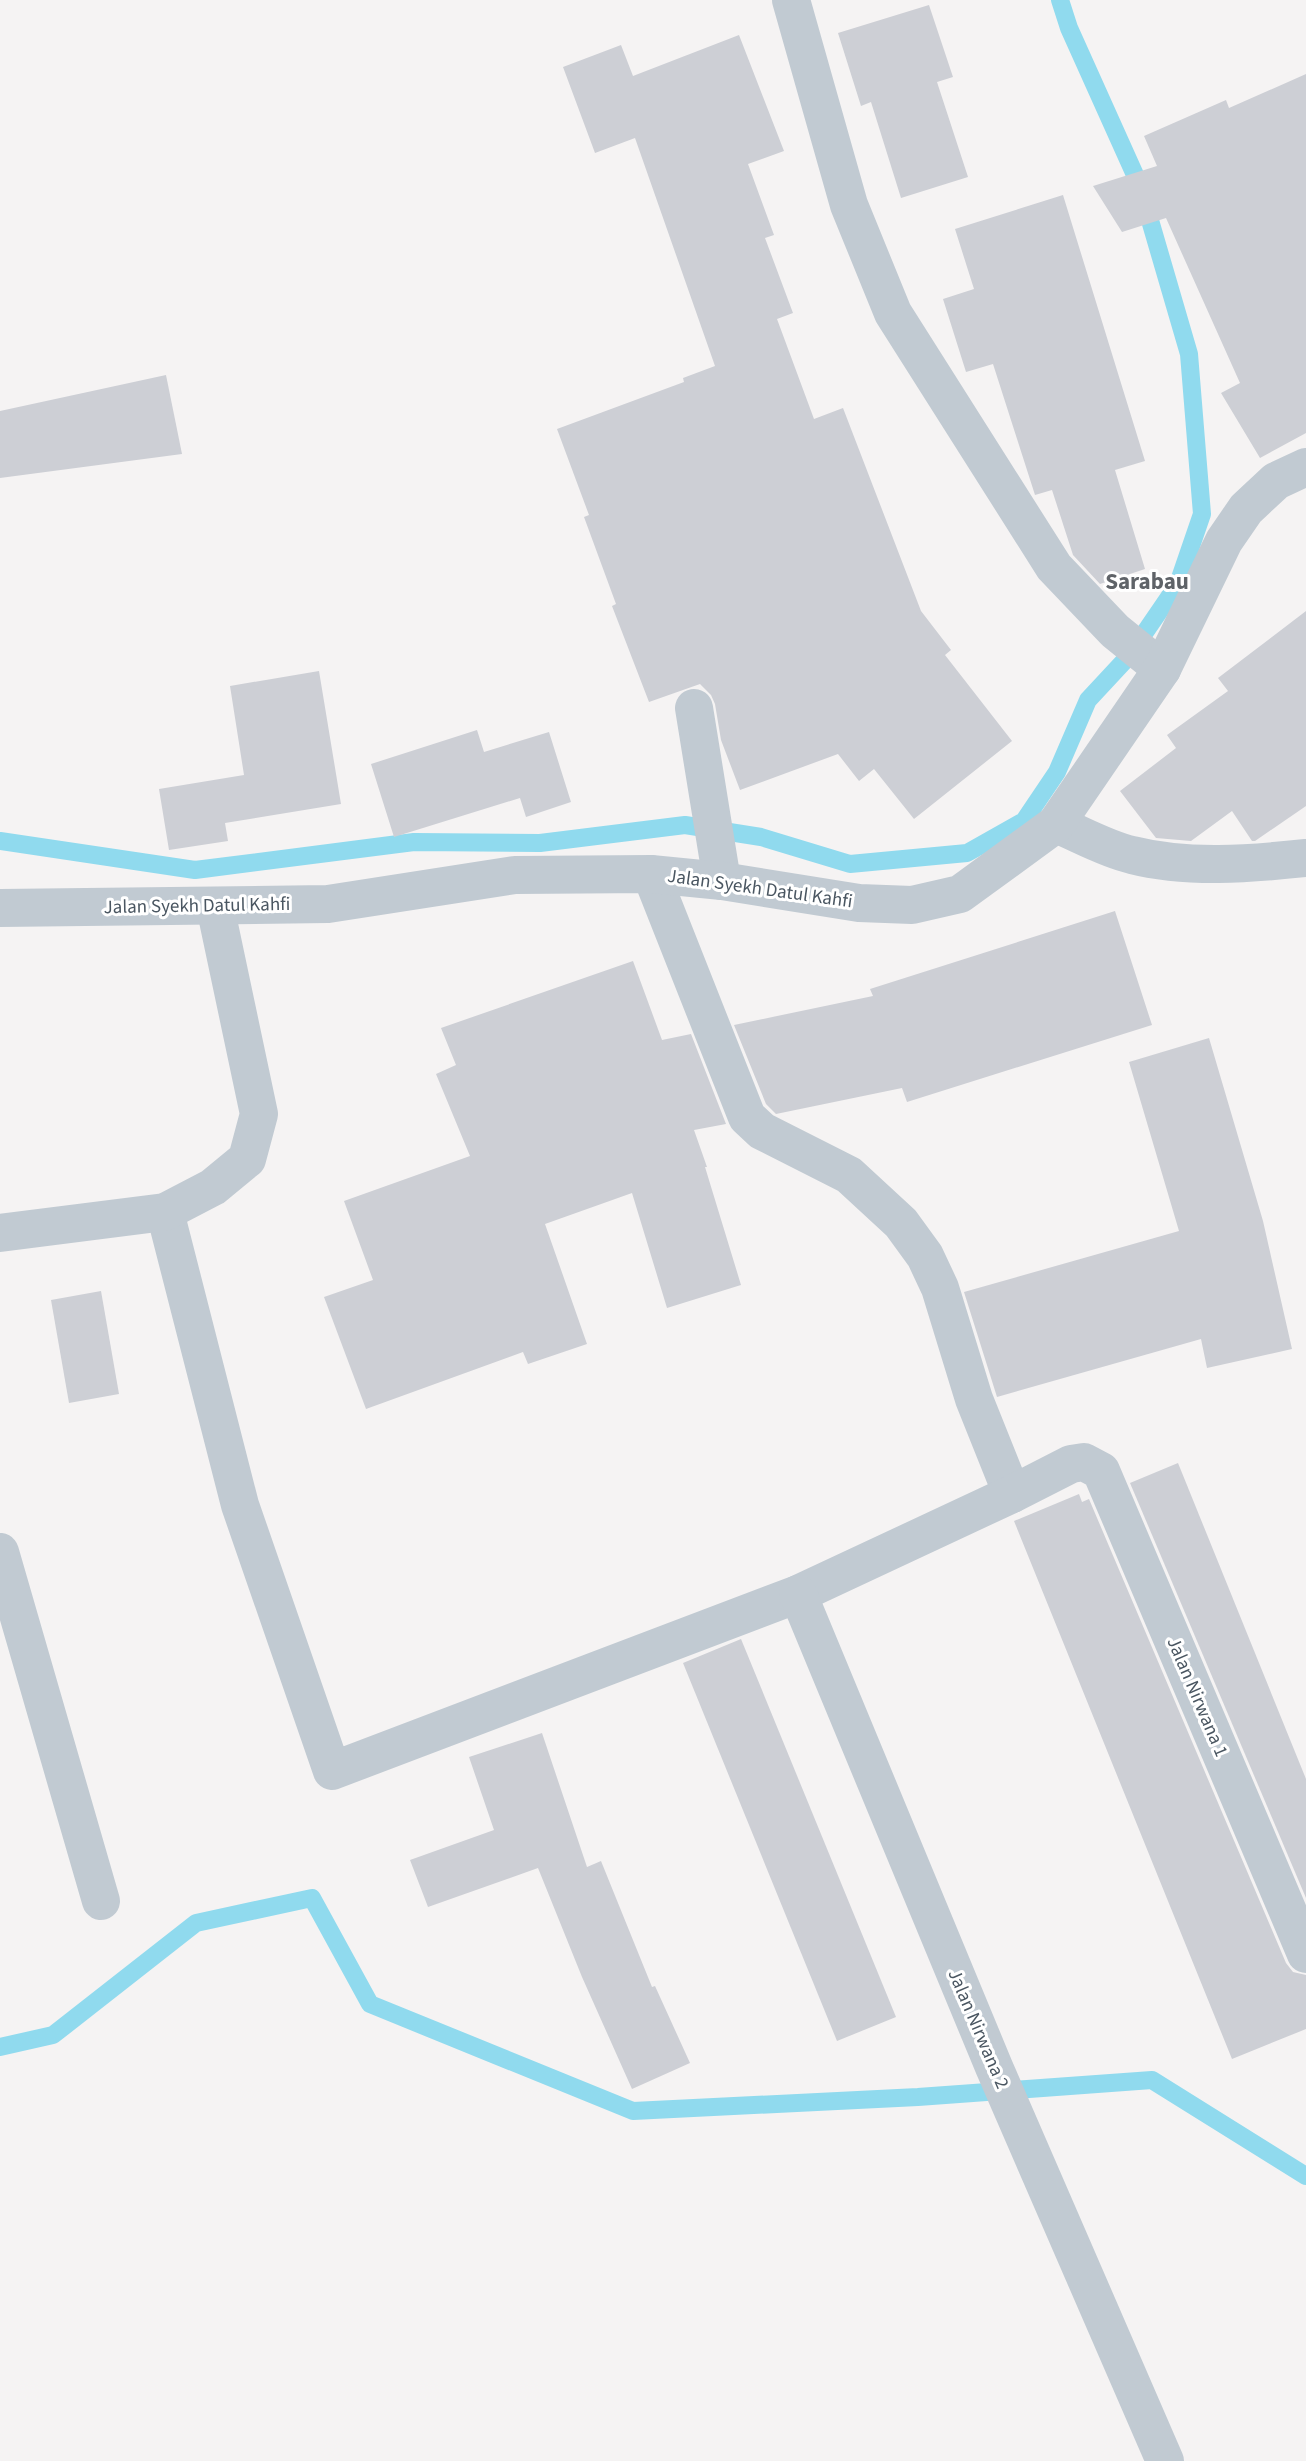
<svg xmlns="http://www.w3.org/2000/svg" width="1306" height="2461" viewBox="0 0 1306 2461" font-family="'Source Sans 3',sans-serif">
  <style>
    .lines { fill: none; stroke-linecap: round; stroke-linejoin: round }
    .stream { stroke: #90daee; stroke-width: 18 }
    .building { fill: #cdcfd5 }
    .minor { stroke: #c1cad2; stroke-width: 38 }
    .labels { text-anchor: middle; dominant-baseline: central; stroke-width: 6; stroke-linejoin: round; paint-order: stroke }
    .street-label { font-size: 19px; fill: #4a5661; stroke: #fff }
    .quarter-label { font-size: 23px; font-weight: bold; fill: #5f6368; stroke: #fff }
  </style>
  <rect width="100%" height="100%" fill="#f5f3f3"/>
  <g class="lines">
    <!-- stream -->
    <g class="stream">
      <polyline points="0,841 195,870 414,842 540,843 685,825 761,837 850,864 967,853 1024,821 1057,772 1088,700 1128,657 1178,584 1202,514 1189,354 1140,186 1069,28 1060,0"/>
      <polyline points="0,2047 53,2035 196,1923 312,1898 370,2004 633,2111 918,2097 1152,2080 1306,2176"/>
    </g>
  </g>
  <!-- building -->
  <g class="building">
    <polygon points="929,5 953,77 937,82 968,177 901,198 871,102 861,106 838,33"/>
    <polygon points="739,35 784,151 748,164 774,235 765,238 793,313 777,319 814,419 843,408 921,611 951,650 945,655 1012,741 914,819 874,769 859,781 838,754 740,790 721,740 715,704 711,695 700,684 649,702 612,606 616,604 584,517 589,515 557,429 684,382 683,378 715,366 635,138 595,153 563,67 621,45 633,76"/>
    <polygon points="1306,74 1306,433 1260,458 1221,393 1240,383 1166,218 1122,232 1093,186 1157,166 1144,136 1226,100 1229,108"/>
    <polygon points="1063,195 1145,461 1115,470 1145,569 1100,584 1073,555 1052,490 1035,495 993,364 966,372 943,299 974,289 955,229"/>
    <polygon points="166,375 182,454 0,478 0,411"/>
    <polygon points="1306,611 1306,806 1255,841 1252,841 1232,811 1191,841 1156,838 1120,791 1176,748 1167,735 1228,691 1218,678"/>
    <polygon points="319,671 341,804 225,823 228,841 169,850 159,789 244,775 230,686"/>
    <polygon points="477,730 484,752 549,732 571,802 526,817 520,798 394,837 371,764"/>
    <polygon points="1115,911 1152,1025 907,1102 902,1088 776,1114 766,1104 734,1025 873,996 870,989"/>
    <polygon points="633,961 662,1040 691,1034 726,1124 694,1130 707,1167 705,1167 741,1285 667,1308 632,1193 545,1224 587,1344 528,1364 523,1352 366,1409 324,1297 373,1280 344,1201 470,1156 436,1074 456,1065 441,1028"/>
    <polygon points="1209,1038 1263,1221 1292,1349 1207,1368 1201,1339 997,1397 964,1292 1179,1231 1129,1062"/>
    <polygon points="101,1291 119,1394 69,1403 51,1300"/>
    <polygon points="1178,1463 1306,1779 1306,1898 1130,1483"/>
    <polygon points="1079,1494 1082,1502 1089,1499 1286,1963 1293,1972 1306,1975 1306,2029 1232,2059 1014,1521"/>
    <polygon points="741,1639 896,2017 837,2041 683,1663"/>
    <polygon points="542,1733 587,1867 601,1861 652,1987 655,1986 690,2063 632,2089 582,1977 538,1868 428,1907 410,1860 494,1830 469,1757"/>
  </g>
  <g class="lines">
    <!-- minor -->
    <g class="minor">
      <polyline points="791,0 849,205 893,313 1054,567 1115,631 1162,669"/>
      <polyline points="694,708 722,881"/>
      <path d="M1056,824C1080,834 1106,849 1132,855C1187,869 1250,864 1306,858"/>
      <polyline points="651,874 747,1117 762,1131 849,1175 901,1223 925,1256 940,1288 974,1399 1012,1494"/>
      <polyline points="0,908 328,904 515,875 651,874 722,881 859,903 912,905 960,894 1056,824 1162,669 1224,541 1246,509 1276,481 1306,467"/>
      <polyline points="165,1212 240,1505 332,1771 798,1594 1012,1494 1071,1464 1084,1462 1101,1471 1306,1954"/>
      <polyline points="0,1233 165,1212 213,1187 247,1159 259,1114 215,906"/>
      <polyline points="0,1552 101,1901"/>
      <polyline points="798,1594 994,2067 1165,2461"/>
    </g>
  </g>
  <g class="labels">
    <!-- street labels -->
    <g class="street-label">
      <text transform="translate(760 889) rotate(8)">Jalan Syekh Datul Kahfi</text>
      <text transform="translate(197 906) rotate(-1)">Jalan Syekh Datul Kahfi</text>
      <text transform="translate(1197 1697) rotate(67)">Jalan Nirwana 1</text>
      <text transform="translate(978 2029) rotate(67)">Jalan Nirwana 2</text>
    </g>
    <!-- quarter labels -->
    <g class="quarter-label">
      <text x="1147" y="581">Sarabau</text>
    </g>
  </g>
</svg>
